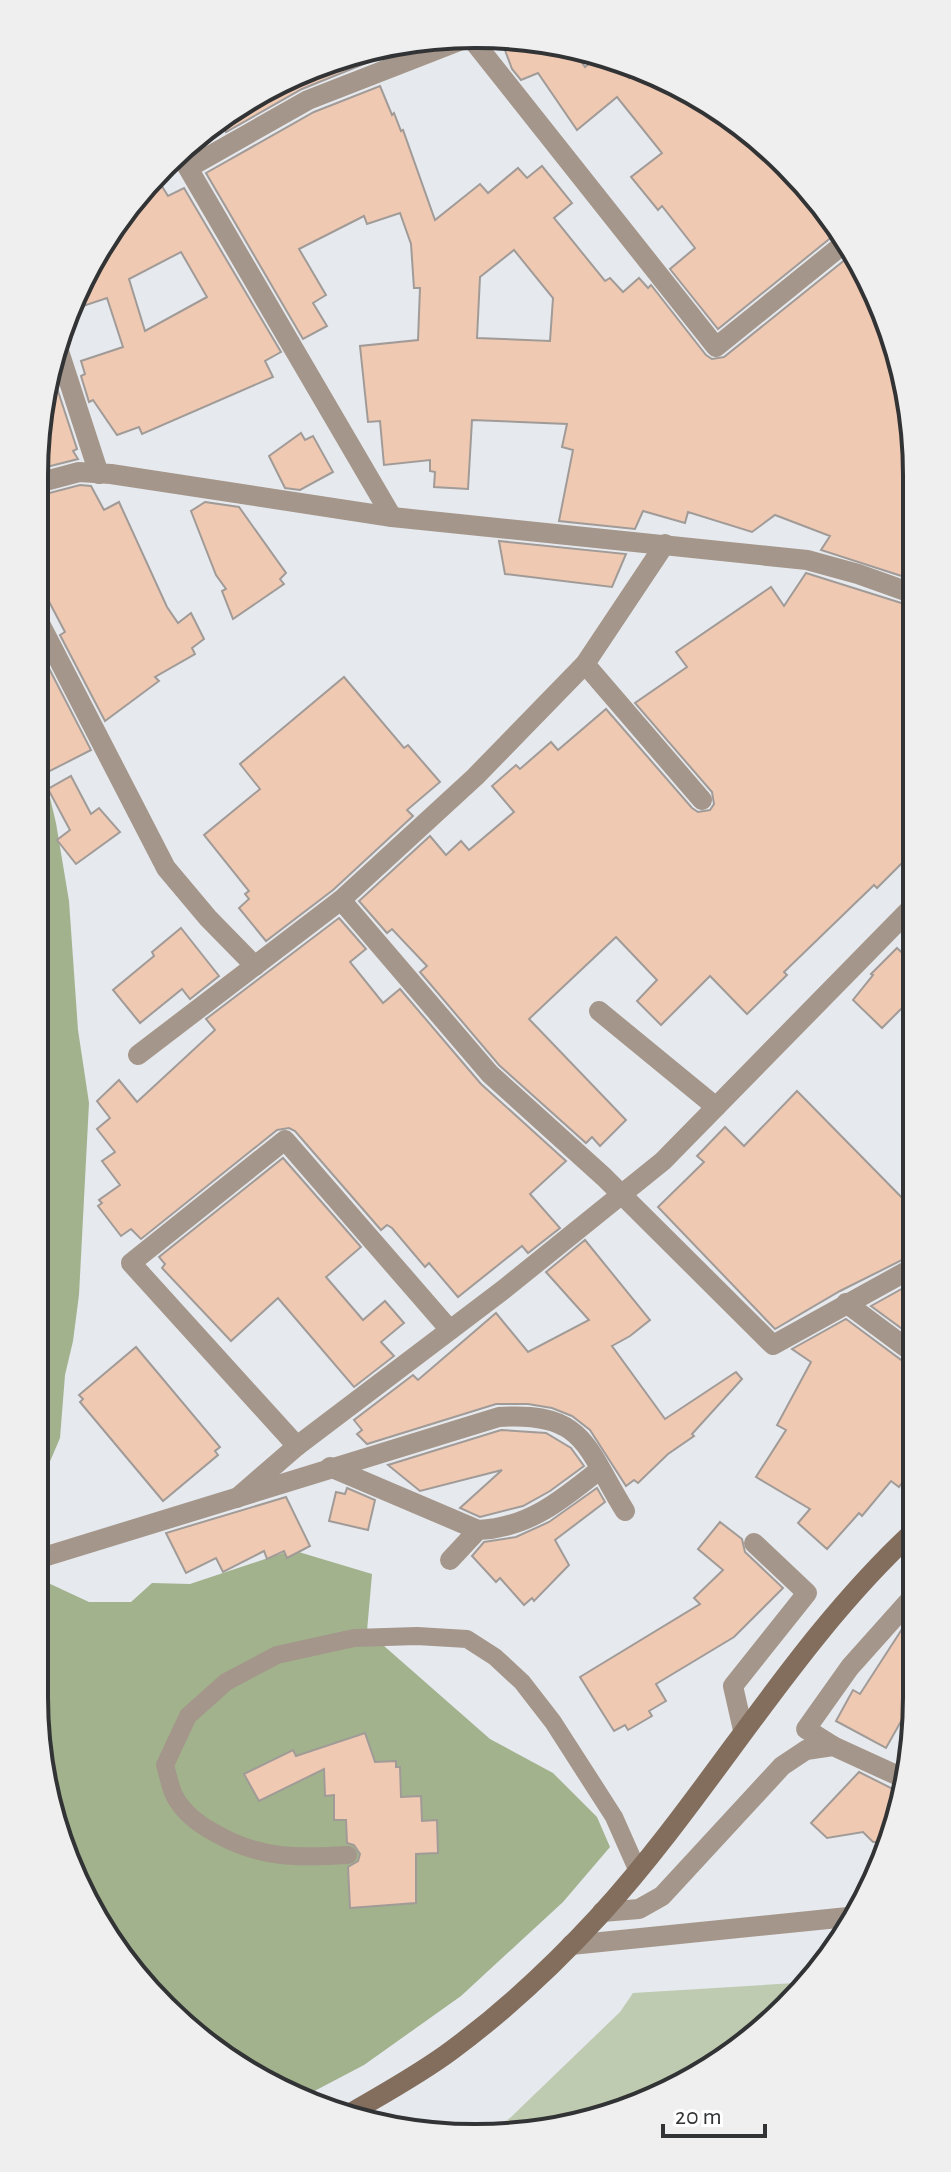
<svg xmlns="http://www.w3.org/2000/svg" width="951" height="2172" viewBox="0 0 951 2172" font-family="'Alegreya Sans',sans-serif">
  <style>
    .green { fill: #bfcbb1 }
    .forest { fill: #a2b28d }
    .building { fill: #f0c9b3; stroke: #a19b98; stroke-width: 2; fill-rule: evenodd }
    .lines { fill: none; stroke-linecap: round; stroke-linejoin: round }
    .lane { stroke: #a4968a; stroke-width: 18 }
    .street { stroke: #a4968a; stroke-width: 20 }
    .secondary { stroke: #836e5d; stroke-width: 20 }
    .rim { fill: none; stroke: #323335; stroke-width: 4 }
  </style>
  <rect width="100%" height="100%" fill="#e6e9ee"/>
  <!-- green -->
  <polygon class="green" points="811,1982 696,2079 534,2134 487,2133 510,2118 620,2012 633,1993"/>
  <!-- forest -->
  <g class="forest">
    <polygon points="34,730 56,823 69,901 78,1030 89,1103 79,1295 73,1341 65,1375 60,1438 34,1499"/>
    <polygon points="292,1550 372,1574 367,1631 490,1739 553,1773 597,1817 610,1847 563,1902 461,1996 364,2065 303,2097 255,2079 143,1987 58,1839 34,1696 34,1587 46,1582 89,1602 131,1602 152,1583 190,1584"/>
  </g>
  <!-- building -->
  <g class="building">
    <polygon points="502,42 589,54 579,58 585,67 600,55 611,57 629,78 640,68 721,109 782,165 777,169 811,209 815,207 834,230 830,233 833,236 718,329 670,269 695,248 662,206 658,210 631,177 662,153 617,97 577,130 538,73 521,80 512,69"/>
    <polygon points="367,56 369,62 302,89 226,132 222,124 281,79"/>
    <path d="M380,86L392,115L394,113L401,131L403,130L435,220L480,184L488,193L518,168L527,178L542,166L572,203L554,218L605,281L610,278L623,292L639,278L648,288L651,285L706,355L712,359L724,357L851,255L883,306L913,417L914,580L821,550L830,536L775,515L752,532L688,512L685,523L643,511L635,529L559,521L573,450L562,447L567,424L472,420L468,489L434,487L435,472L430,471V460L384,465L380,421L368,422L360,346L418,340L420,288H414L411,244L400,213L367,224L364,216L299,249L326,295L313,303L327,326L303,339L206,173L314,112ZM514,250L553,298L550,341L477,338L480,277Z"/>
    <path d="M155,175L168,196L184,188L281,352L265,361L273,377L142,434L139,427L117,435L93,400L89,402L81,376L85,374L81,361L123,347L107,298L71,310L144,184ZM181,252L207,297L145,331L129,279Z"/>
    <polygon points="55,382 77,449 73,451 78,459 35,470 49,384"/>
    <polygon points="301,433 305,440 313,436 333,472 300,490 285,488 269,456"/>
    <polygon points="80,485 91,486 104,510 119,502 167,607 178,623 191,613 204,639 192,648 195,654 155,677 159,681 105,721 60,635 65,632 34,573 34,497"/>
    <polygon points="205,502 239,507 286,573 280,579 284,584 233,619 222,591 226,589 216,575 191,511"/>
    <polygon points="499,541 626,554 612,587 505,574"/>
    <polygon points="806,573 914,607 914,851 877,888 874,885 784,972 787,975 747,1014 710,976 661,1025 637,1001 657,980 616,937 529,1019 626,1120 600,1146 592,1137 586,1143 499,1065 420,972 427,966 392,929 387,933 359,901 430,836 446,855 461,841 469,850 514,812 492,786 516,765 520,769 551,742 558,750 606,709 692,808 698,812 710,810 714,804 712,792 635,703 687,667 676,652 771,587 784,606"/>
    <polygon points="38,647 91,750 44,774 34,754 34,649"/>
    <polygon points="344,677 404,748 408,745 440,782 407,810 413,816 333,890 266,941 239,908 249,899 245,894 249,891 204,835 260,789 240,764"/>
    <polygon points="71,776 91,814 99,808 120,832 76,864 57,840 70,830 48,789"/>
    <polygon points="339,918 366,949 350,962 383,1003 400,989 481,1084 566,1161 530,1194 560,1228 528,1253 522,1246 458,1297 429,1263 425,1267 392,1228 387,1225 381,1230 295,1131 289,1128 277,1130 141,1239 131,1229 121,1236 98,1206 102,1203 99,1200 120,1185 102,1161 115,1152 97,1129 110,1118 97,1101 119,1080 137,1102 215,1030 206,1019"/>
    <polygon points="181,928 219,976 190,999 182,989 140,1023 113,990 154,956 152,952"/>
    <polygon points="897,948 915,965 915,995 882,1028 853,1000 873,975 871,974"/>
    <polygon points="797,1091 916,1212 916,1253 840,1291 775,1329 658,1207 704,1162 697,1156 725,1127 744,1146"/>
    <polygon points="283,1158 361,1247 326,1277 363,1320 385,1301 404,1323 381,1342 394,1356 354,1387 278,1298 231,1341 162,1268 165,1264 159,1257"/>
    <polygon points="585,1240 650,1320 630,1336 612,1346 665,1419 736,1372 742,1379 692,1434 694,1436 668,1454 638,1483 634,1480 626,1486 590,1430 572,1416 552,1408 528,1404 496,1404 367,1444 357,1434 362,1430 354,1420 413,1375 418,1380 496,1313 528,1352 589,1320 546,1272"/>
    <polygon points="916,1281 916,1339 871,1306"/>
    <polygon points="846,1319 908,1365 916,1368 916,1463 899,1487 891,1481 862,1516 859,1513 827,1549 798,1523 810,1509 756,1477 786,1430 777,1425 811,1362 792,1349"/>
    <polygon points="136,1347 220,1447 215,1451 218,1455 163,1501 80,1402 83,1399 79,1395"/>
    <polygon points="501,1430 546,1433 571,1448 584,1466 550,1491 523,1506 480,1517 460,1508 502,1470 420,1491 388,1465"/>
    <polygon points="347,1488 375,1500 368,1530 329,1521 336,1492 345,1494"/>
    <polygon points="597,1488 605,1502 555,1540 569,1565 534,1601 532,1598 524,1605 500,1578 496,1582 472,1556 484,1542 516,1537 549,1522"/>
    <polygon points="286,1497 310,1546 287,1558 284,1551 267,1559 264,1551 223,1572 216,1558 186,1573 166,1533"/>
    <polygon points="720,1522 742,1539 745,1552 783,1588 734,1637 656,1684 666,1701 649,1711 652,1716 628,1730 625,1725 614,1731 580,1677 700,1604 694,1598 723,1570 698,1549"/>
    <polygon points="917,1612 917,1693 886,1748 836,1721 853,1690 860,1694 904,1626"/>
    <polygon points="365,1733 375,1762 396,1761 396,1767 400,1767 401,1797 421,1796 422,1821 437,1820 438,1853 416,1854 416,1903 350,1908 348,1867 358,1861 360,1854 354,1845 347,1843 346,1820 334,1820 334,1795 325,1796 324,1769 259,1801 244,1774 293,1750 296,1756"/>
    <polygon points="859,1772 901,1793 892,1841 873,1842 863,1832 827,1838 811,1823"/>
  </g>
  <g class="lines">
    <!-- lane -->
    <path class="lane" d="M348,1855C298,1858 260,1859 215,1833C198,1824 183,1813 174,1795C170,1786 168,1775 165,1765L188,1716L226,1682L277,1655L354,1638L417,1636L467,1639L495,1657L522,1682L553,1722L614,1817L637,1869"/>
    <!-- street -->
    <g class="street">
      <polyline points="471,38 716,347 846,242"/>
      <polyline points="56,342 99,474"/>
      <polyline points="34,484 79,472 111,474 392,517 807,560 858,574 914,594"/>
      <polyline points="392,517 188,168 308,100 467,38"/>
      <polyline points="34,612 166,868 208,918 255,966"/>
      <polyline points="585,664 702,800"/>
      <polyline points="341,900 490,1074 604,1177 773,1345 916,1266"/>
      <polyline points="599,1011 716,1107"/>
      <polyline points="138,1055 341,900 475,777 585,664 665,544"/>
      <polyline points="846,1303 916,1355"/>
      <polyline points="297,1446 131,1263 285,1140 450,1330"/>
      <polyline points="330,1467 478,1530"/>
      <polyline points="237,1498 297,1446 503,1290 663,1161 915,904"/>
      <path d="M34,1560L499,1417C586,1411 586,1449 625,1511"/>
      <path d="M450,1560L478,1530C528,1528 562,1500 599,1470"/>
      <polyline points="743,1730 733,1686 807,1593 754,1543"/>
      <polyline points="833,1746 806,1729 850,1667 917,1592"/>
      <polyline points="602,1912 639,1909 662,1896 782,1766 806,1750 833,1746 903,1778"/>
      <polyline points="571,1945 848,1917"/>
    </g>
    <!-- secondary -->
    <path class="secondary" d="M349,2114C383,2094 420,2074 452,2050C506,2010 555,1964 600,1915C712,1792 793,1642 916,1529"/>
  </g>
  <!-- crop -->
  <path d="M0 0H951V2172H0ZM475 48H476A427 427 0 0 1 903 475V1697A427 427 0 0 1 476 2124H475A427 427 0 0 1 48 1697V475A427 427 0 0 1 475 48Z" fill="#efefef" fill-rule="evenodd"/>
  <path class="rim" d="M475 48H476A427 427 0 0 1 903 475V1697A427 427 0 0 1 476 2124H475A427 427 0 0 1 48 1697V475A427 427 0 0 1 475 48Z"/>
  <!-- scale -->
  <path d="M663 2124v12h102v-12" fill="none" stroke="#323335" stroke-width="4"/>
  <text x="675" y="2124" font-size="24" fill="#323335" stroke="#ffffff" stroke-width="6" paint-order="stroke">20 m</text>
</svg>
